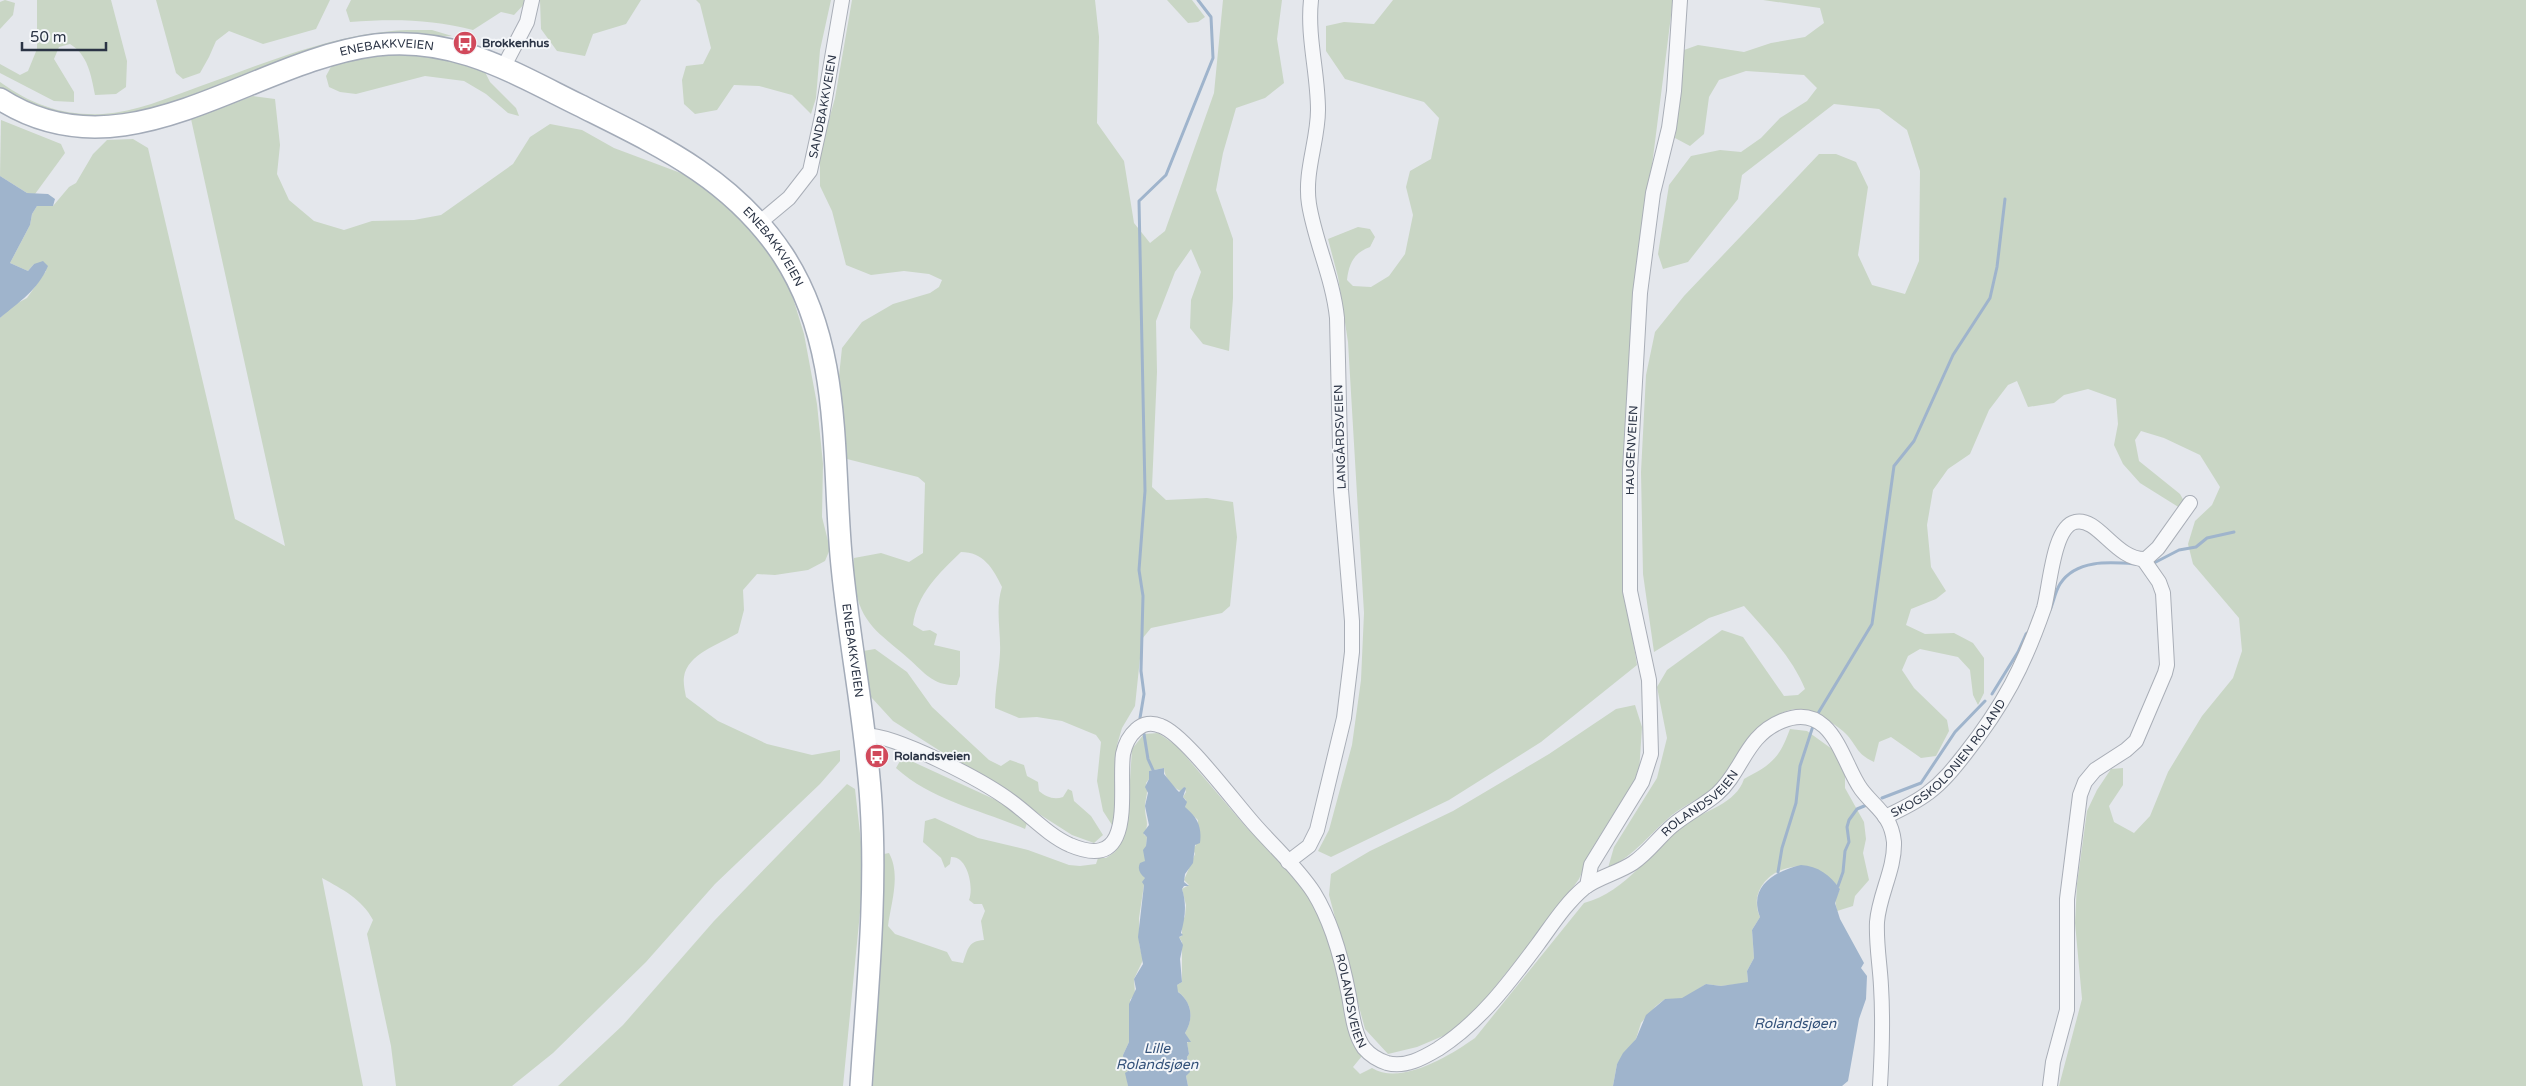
<svg xmlns="http://www.w3.org/2000/svg" width="2526" height="1086" viewBox="0 0 2526 1086" font-family="'Varela Round',sans-serif">
  <style>
    .green { fill: #c9d6c5 }
    .water { fill: #9fb4cc }
    .lines { fill: none; stroke-linecap: round; stroke-linejoin: round }
    .stream { stroke: #9fb4cc; stroke-width: 3 }
    .street-casing { stroke: #a9aeb7; stroke-width: 16 }
    .primary-casing { stroke: #a3abb8; stroke-width: 24 }
    .street { stroke: #f7f8fa; stroke-width: 14 }
    .primary { stroke: #fff; stroke-width: 21 }
    .labels { text-anchor: middle; dominant-baseline: central; stroke-width: 4; stroke-linejoin: round; paint-order: stroke }
    .poi-label { font-size: 12px; font-weight: bold; fill: #2b3445; stroke: #f4f6f9; text-anchor: start }
    .street-label { font-size: 12px; fill: #2b3445; stroke: #f4f6f9 }
    .water-label { font-size: 14px; font-style: italic; fill: #34527a; stroke: #f4f6f9 }
  </style>
  <rect width="100%" height="100%" fill="#e4e7ec"/>
  <!-- green -->
  <g class="green">
    <polygon points="5,0 15,3 13,15 0,29 0,2"/>
    <path d="M37,0H111L127,61L126,87L116,94L95,95C91,75 88,55 70,44L59,47L54,59L74,92V102L54,101L0,73V64L20,75L28,71L37,49Z"/>
    <polygon points="156,0 330,0 316,29 263,44 229,31 216,41 209,57 200,73 183,79 176,73"/>
    <path d="M351,0H528L514,15L501,12L473,30C431,19 392,19 350,22L346,10Z"/>
    <polygon points="540,0 641,0 626,24 593,34 585,56 557,51 541,29"/>
    <polygon points="696,0 831,0 820,50 816,98 811,114 792,95 759,86 734,85 717,110 695,114 684,104 682,80 686,66 703,64 711,48 700,4"/>
    <path d="M852,0H1095L1099,37L1097,123L1124,161L1134,223L1150,243L1165,231L1214,93L1223,0H1282L1277,39L1284,83L1265,98L1236,108L1223,153L1216,190L1233,239V298L1229,351L1203,344L1190,328L1191,300L1201,272L1191,249L1175,272L1156,321L1157,372L1152,487L1166,500L1207,498L1233,502L1237,537L1230,606L1222,613L1151,628L1142,639L1135,706L1122,728L1117,745L1118,818L1112,825L1103,811L1097,781L1101,742L1096,735L1062,721L1037,717L1019,718L995,708C995,689 999,672 1000,653C1001,631 995,609 1002,587C993,568 983,552 961,552C939,573 917,594 913,625L923,631L930,630L937,634L934,645L960,651V676L957,685C933,686 925,673 909,659C885,637 863,627 856,592C853,580 852,571 854,558L881,553L909,562L923,553L925,483L918,477L847,459L839,376L842,348L862,322L893,304L930,293L939,287L942,280L929,274L904,271L871,275L846,265L832,211L820,186V152L835,98Z"/>
    <polygon points="1167,0 1192,0 1205,17 1198,22 1188,23"/>
    <path d="M1393,0H1673L1639,268L1628,374L1623,476L1628,609L1637,665L1541,742L1449,800L1331,857L1318,851L1329,830L1352,745L1361,680L1364,613L1348,342L1338,277L1328,239L1358,227L1370,229L1375,237L1370,247C1354,253 1349,263 1347,280L1353,286L1371,287L1389,276L1405,254L1413,215L1406,187L1410,171L1431,159L1439,118L1424,102L1345,79L1326,51V26L1344,22L1374,24Z"/>
    <path d="M1763,0H2526V1086H2059L2082,999L2075,923L2077,884L2087,811L2097,790L2111,769L2123,768V785L2109,806L2114,822L2134,833L2150,816L2168,772L2202,716L2233,678L2242,651L2239,618L2193,564L2188,544L2195,521L2212,505L2220,487L2200,455L2164,438L2141,431L2135,440L2139,461L2180,494L2185,503L2180,508L2140,483L2123,464L2114,445L2118,424L2116,399L2088,389L2064,395L2054,403L2028,407L2017,381L2008,385L1989,410L1970,454L1948,469L1933,490L1927,525L1931,567L1946,591L1936,599L1911,609L1906,625L1925,634L1954,633L1973,643L1984,658V693L1978,705L1973,695L1970,670L1958,657L1920,649L1908,656L1902,670L1914,688L1947,720L1949,731L1936,756L1921,758L1891,737L1879,742L1874,762C1855,753 1858,746 1845,733C1835,723 1812,710 1798,709C1766,708 1736,764 1716,785C1703,798 1686,804 1672,815C1650,833 1636,855 1608,868L1614,847L1657,778L1667,738L1657,687L1667,670L1722,630L1743,637L1784,696L1798,695L1805,689C1792,657 1766,631 1744,606L1709,618L1654,652L1643,574L1641,472L1646,375L1655,332L1684,296L1819,154H1836L1856,162L1868,187L1858,255L1872,285L1905,294L1919,261L1920,171L1907,130L1879,109L1834,104L1742,175L1738,199L1688,262L1663,269L1658,254L1669,185L1691,156L1720,150L1741,152L1761,138L1780,118L1807,101L1817,88L1804,75L1746,71L1719,80L1709,97L1704,134L1690,146L1675,138L1684,50L1698,45L1744,52L1771,43L1805,37L1824,23L1820,8Z"/>
    <path d="M407,30H432L452,36L433,37L169,108L66,120L0,91V82C32,105 64,116 103,114C135,112 168,98 198,87C266,63 334,33 407,30Z"/>
    <polygon points="414,52 455,58 484,70 490,82 516,108 519,116 508,113 486,94 464,81 425,76 356,94 340,92 329,87 326,76 332,65 352,60"/>
    <path d="M253,96L275,99L280,145L277,174L289,200L314,221L344,230L372,221L414,220L441,215L513,164L530,137L550,124L582,130L614,148L694,178L733,208L762,243L789,285L804,334L817,404L823,464L822,517L830,549L825,561L808,570L775,575L757,574L743,590L744,610L738,633C720,644 687,654 684,677C683,683 685,691 686,697L718,721L767,744L812,755L840,750V761L820,784L715,884L646,962L553,1053L512,1086H396L391,1046L367,934L373,920C362,899 342,889 322,878L363,1086H0V318L12,306L27,298L46,271L34,264L28,271L10,263L30,225L32,214L37,206H53L69,187L76,183L93,154L107,140L133,139L148,148L235,519L285,546L191,119Z"/>
    <polygon points="1,120 61,144 65,153 35,194 27,193 0,176"/>
    <path d="M875,649L907,672L932,707L989,760L1001,766L1010,760L1024,765L1027,776L1038,782L1039,791C1046,797 1054,800 1063,797L1068,789L1072,791L1074,801L1091,816L1103,835L1094,843L1072,835L893,721L871,697L863,651Z"/>
    <polygon points="1635,705 1642,727 1639,773 1593,847 1579,879 1556,911 1473,1014 1450,1033 1417,1047 1388,1054 1365,1029 1329,895 1331,874 1370,851 1453,811 1549,754 1616,709"/>
    <path d="M1790,729L1807,731L1832,749L1845,775V788L1864,822L1866,839L1863,853L1869,880L1855,896L1853,906L1837,911L1835,900L1840,889C1832,877 1807,864 1793,867C1768,870 1749,893 1760,917L1752,930L1754,958L1747,971L1748,983L1721,986L1706,984L1689,995L1682,999H1665L1656,1006L1641,1023L1636,1039L1617,1064L1613,1086H1188L1186,1076L1190,1070L1187,1057L1189,1054L1187,1043L1189,1041L1185,1033C1194,1018 1192,1002 1177,991V985L1182,982V942L1179,937L1182,936V923L1185,916L1186,905L1182,889L1189,885L1184,880L1195,854L1193,849L1196,845L1198,820L1185,808L1186,800L1183,797L1186,792L1184,787L1181,791C1174,789 1164,777 1164,768L1149,771V779L1146,783C1149,793 1145,798 1145,807C1145,821 1150,821 1144,835L1147,836L1145,861L1140,870L1145,878L1139,918V943L1143,960L1134,979L1135,994L1130,1000L1129,1042L1123,1055V1061L1128,1071L1126,1072L1128,1086H873L884,854L889,853C901,875 891,903 888,926L895,934L947,952L952,961L963,963C968,949 968,941 984,940L981,921L985,911L982,904H974L969,900C974,888 968,856 951,857L950,864L945,868L941,858L923,842L925,821L935,818L978,838L1028,850L1069,865L1080,866L1096,864L1098,858H1106L1115,852L1127,828L1132,749L1144,734L1158,733L1177,746L1246,827L1304,887L1326,930L1362,1056L1353,1067L1360,1074L1372,1068C1401,1086 1451,1055 1475,1038L1584,903C1627,892 1652,849 1685,824C1705,810 1736,804 1744,779C1772,764 1779,759 1790,729Z"/>
    <path d="M909,760L1009,806L1027,823L1025,829C982,810 932,801 896,768L900,761Z"/>
    <polygon points="847,784 855,789 861,842 861,902 843,1086 558,1086 623,1025 714,921"/>
  </g>
  <!-- water -->
  <g class="water">
    <path d="M0,176L27,193L48,194L55,199L53,206H37L32,214L30,225L10,263L28,271L34,264L43,261L48,266C38,290 19,302 0,318Z"/>
    <path d="M1164,768V774L1177,790L1179,792L1184,787L1186,788L1183,797L1187,802L1185,807C1198,818 1202,827 1200,843L1195,845L1193,863L1185,874L1184,882L1189,886H1184L1182,889C1187,904 1185,919 1181,933L1183,935L1179,937L1183,945L1180,959L1182,982L1177,985L1178,992C1192,1002 1194,1019 1185,1033L1191,1042H1187L1189,1054L1187,1057L1190,1072L1186,1076L1188,1086H1128L1125,1073L1128,1071L1124,1065L1123,1055L1129,1042V1004L1136,989L1134,979L1143,964L1138,937L1144,885L1142,882L1145,878C1140,874 1137,869 1140,863L1145,861L1143,850L1146,846L1147,837L1143,833L1149,825L1145,806L1148,793L1145,787L1149,779V771Z"/>
    <path d="M1801,865C1818,866 1830,875 1840,889L1835,903L1840,919L1864,963L1861,968L1867,976L1866,999L1859,1019L1848,1081L1842,1086H1613L1617,1064L1623,1053L1636,1039L1646,1015L1665,999L1682,998L1706,984L1721,986L1748,982L1747,971L1754,958L1752,930L1760,917C1748,886 1775,871 1801,865Z"/>
  </g>
  <g class="lines">
    <!-- stream -->
    <g class="stream">
      <polyline points="2152,564 2179,550 2196,547 2207,538 2234,532"/>
      <path d="M2050,610C2054,601 2055,592 2060,584C2076,559 2110,562 2136,564"/>
      <polyline points="1992,694 2018,652 2026,634 2030,631"/>
      <polyline points="1817,715 1872,624 1894,466 1914,441 1953,355 1990,298 1997,267 2005,199"/>
      <polyline points="1140,718 1144,694 1141,671 1143,596 1139,570 1145,491 1139,201 1166,175 1213,58 1211,17 1198,0"/>
      <polyline points="1144,734 1148,759 1153,770"/>
      <polyline points="1882,798 1921,783 1955,732 1985,701"/>
      <polyline points="1778,872 1782,848 1796,803 1800,766 1813,726"/>
      <polyline points="1838,886 1843,872 1845,851 1849,842 1847,827 1849,820 1857,809 1869,804"/>
    </g>
    <!-- street casing -->
    <g class="street-casing">
      <g id="street">
        <polyline points="503,68 527,22 532,0"/>
        <path id="s1" d="M759,223L789,198L810,171L822,116L842,0"/>
        <path id="s2" d="M864,735C897,735 984,781 1012,802C1031,816 1048,835 1070,845C1138,874 1118,789 1123,754C1125,745 1129,736 1136,730C1143,723 1152,722 1161,726C1184,734 1235,803 1254,824C1274,847 1298,868 1314,893C1322,906 1328,920 1333,934C1340,954 1345,975 1349,996C1352,1013 1354,1034 1364,1048C1370,1055 1378,1060 1387,1063C1405,1068 1423,1058 1438,1049C1480,1022 1509,983 1538,944C1552,925 1566,903 1584,888C1598,877 1618,873 1633,863C1648,853 1658,838 1672,826C1686,814 1703,806 1717,794C1743,771 1745,736 1782,721C1833,700 1842,763 1861,789C1875,808 1891,814 1894,842C1895,869 1879,895 1877,922C1876,944 1880,965 1881,986C1883,1019 1882,1053 1880,1086"/>
        <path id="s3" d="M1885,817C1900,810 1915,803 1928,793C1943,782 1954,768 1965,754C2003,706 2024,666 2044,608C2050,587 2053,527 2075,522C2098,516 2116,561 2146,559L2158,548L2190,503"/>
        <path d="M1288,862L1309,846L1317,830L1344,718L1352,652V621L1341,490L1337,318C1333,278 1315,242 1309,204C1304,172 1318,141 1318,110C1318,73 1307,37 1311,0"/>
        <path id="s4" d="M1587,886L1591,865L1642,782L1651,754L1649,680L1630,591V470L1640,293L1653,193L1669,128L1674,91L1680,0"/>
        <polyline points="2050,1086 2053,1062 2067,1010 2067,899 2080,795 2085,782 2095,770 2126,750 2136,741 2165,673 2167,665 2163,593 2159,582 2143,559"/>
      </g>
    </g>
    <!-- primary casing -->
    <g class="primary-casing">
      <g id="primary">
        <path id="s5" d="M0,99C126,180 250,61 376,45C454,36 512,72 579,105C659,145 732,178 783,255C842,345 832,453 841,555C848,638 866,720 871,803C877,897 867,992 861,1086"/>
      </g>
    </g>
    <!-- street -->
    <use href="#street" class="street"/>
    <!-- primary -->
    <use href="#primary" class="primary"/>
  </g>
  <!-- icons -->
  <defs>
    <g id="bus-disc" transform="scale(1.25)"><circle r="9.5" fill="#d1495b" stroke="#f4f6f9"/><path d="M-5-6H5V4H4V6H2V4H-2V6H-4V4H-5ZM-3.5-4V0h7V-4ZM-3.5 1.2v1.5H-2V1.2ZM2 1.2v1.5H3.5V1.2Z" fill="#fff"/></g>
  </defs>
  <g fill-rule="evenodd">
    <use href="#bus-disc" x="465" y="43"/>
    <use href="#bus-disc" x="877" y="756"/>
  </g>
  <g class="labels">
    <!-- poi labels -->
    <g class="poi-label">
      <text x="482" y="43">Brokkenhus</text>
      <text x="894" y="756">Rolandsveien</text>
    </g>
    <!-- street labels -->
    <g class="street-label">
      <text stroke="none"><textPath href="#s5" startOffset="405">ENEBAKKVEIEN</textPath></text>
      <text stroke="none"><textPath href="#s1" startOffset="139">SANDBAKKVEIEN</textPath></text>
      <text stroke="none"><textPath href="#s5" startOffset="854">ENEBAKKVEIEN</textPath></text>
      <text transform="translate(1340 437) rotate(-92)">LANGÅRDSVEIEN</text>
      <text stroke="none"><textPath href="#s4" startOffset="454">HAUGENVEIEN</textPath></text>
      <text stroke="none"><textPath href="#s5" startOffset="1272">ENEBAKKVEIEN</textPath></text>
      <text stroke="none"><textPath href="#s3" startOffset="88">SKOGSKOLONIEN ROLAND</textPath></text>
      <text stroke="none"><textPath href="#s2" startOffset="1264">ROLANDSVEIEN</textPath></text>
      <text stroke="none"><textPath href="#s2" startOffset="769">ROLANDSVEIEN</textPath></text>
    </g>
    <!-- water labels -->
    <g class="water-label">
      <text x="1795" y="1023">Rolandsjøen</text>
      <text x="1157" y="1048">Lille<tspan x="1157" dy="16">Rolandsjøen</tspan></text>
    </g>
  </g>
  <!-- scale -->
  <path d="M22 42v8h84v-8" fill="none" stroke="#2b3445" stroke-width="2.5"/>
  <text x="30" y="42" font-size="15" fill="#2b3445" stroke="#f4f6f9" stroke-width="4" paint-order="stroke">50 m</text>
</svg>
